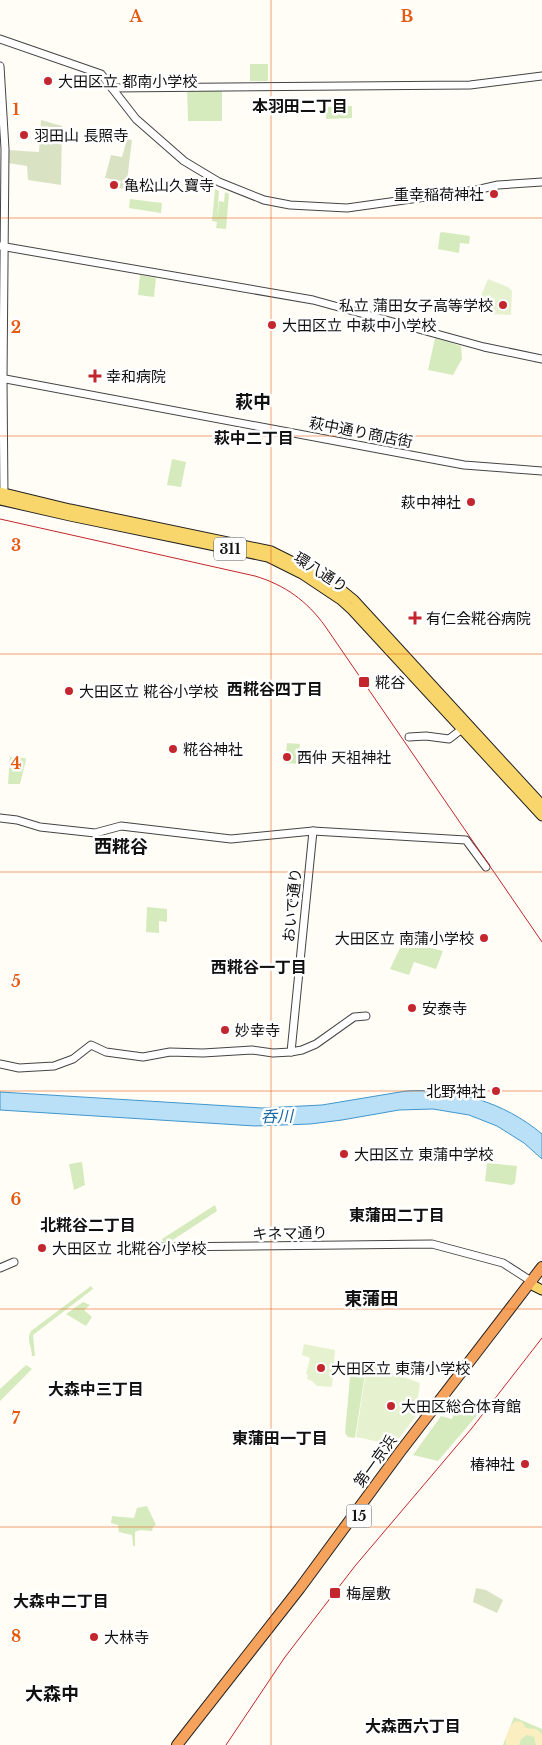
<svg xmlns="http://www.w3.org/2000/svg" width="542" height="1745" viewBox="0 0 542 1745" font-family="'Libre Baskerville','Noto Sans JP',serif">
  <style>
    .green { fill: #d5ebbd }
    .sand { fill: #fbeec1 }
    .cemetery { fill: #d9e3c4 }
    .pitch { fill: #e6f2cf }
    .water { fill: #b9e0f7; stroke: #3f96cf }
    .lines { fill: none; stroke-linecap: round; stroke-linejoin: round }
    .minor-casing { stroke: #444; stroke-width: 9 }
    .major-casing { stroke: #222; stroke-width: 11 }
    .highway-casing { stroke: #222; stroke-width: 12 }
    .minor { stroke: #fff; stroke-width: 7 }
    .major { stroke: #f9d66b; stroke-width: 9 }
    .highway { stroke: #f5a25d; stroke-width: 10 }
    .rail { stroke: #c4262e; stroke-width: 1 }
    .grid { fill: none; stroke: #e8590c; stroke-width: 1; stroke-opacity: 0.55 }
    .poi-dot { fill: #c4262e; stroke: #fff; stroke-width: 2 }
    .labels { text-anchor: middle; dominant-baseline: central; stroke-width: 5; stroke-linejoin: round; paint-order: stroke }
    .shield { fill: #fff; stroke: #585858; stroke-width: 1 }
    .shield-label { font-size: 14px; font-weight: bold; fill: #111 }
    .poi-label { font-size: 15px; fill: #111; stroke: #fff; text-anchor: start }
    .street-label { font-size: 15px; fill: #111; stroke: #fff }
    .neighbourhood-label { font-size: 16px; font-weight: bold; fill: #111; stroke: #fff }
    .water-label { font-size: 16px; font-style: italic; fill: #1768a6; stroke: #fff }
    .quarter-label { font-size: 18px; font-weight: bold; fill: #111; stroke: #fff }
    .grid-label { font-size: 16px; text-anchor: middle; font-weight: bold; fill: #e8590c; stroke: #fff; stroke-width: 5; stroke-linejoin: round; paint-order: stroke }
  </style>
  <rect width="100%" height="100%" fill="#fffdf5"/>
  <!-- green -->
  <g class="green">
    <rect x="250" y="64" width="18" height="17"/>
    <polygon points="187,89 222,89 222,121 188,121"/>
    <polygon points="352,106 352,118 326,119 326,107"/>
    <polygon points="215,189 219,191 217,219 219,201 224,202 225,192 229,194 226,229 216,228 217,222 212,221"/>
    <polygon points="130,199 162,203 161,213 129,208"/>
    <polygon points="442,232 470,236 469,244 460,243 459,253 438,249 440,233"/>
    <polygon points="140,275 156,278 154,297 138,295"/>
    <polygon points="435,338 461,346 462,359 453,375 428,370"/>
    <polygon points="172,459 186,462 181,487 167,485"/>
    <polygon points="287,743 300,744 298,764 285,763"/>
    <polygon points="10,757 25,758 26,760 20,784 8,784"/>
    <polygon points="147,907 167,909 167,922 159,921 159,933 146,932"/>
    <polygon points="400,948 431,948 443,951 436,969 414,962 409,975 390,969"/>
    <polygon points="82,1162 85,1185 74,1190 69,1164"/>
    <polygon points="487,1163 517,1166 515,1183 512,1185 485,1181"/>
    <polygon points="215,1205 217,1211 165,1245 162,1239"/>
    <path d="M91,1286L93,1289L33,1335L35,1356H32C32,1347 26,1339 31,1331Z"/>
    <polygon points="83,1302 90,1305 84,1310 92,1317 86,1326 66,1314"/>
    <polygon points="352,1363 366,1367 355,1438 348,1437 345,1433 351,1365"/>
    <polygon points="26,1365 32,1369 0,1401 0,1389"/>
    <polygon points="458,1403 469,1405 478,1414 438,1461 413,1455 441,1416 452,1419"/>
    <polygon points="147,1506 156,1525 153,1527 152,1531 140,1530 135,1532 135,1546 133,1546 132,1535 119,1532 118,1525 111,1523 112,1516 134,1518 137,1508"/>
    <polygon points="514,1717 542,1729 542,1745 503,1745"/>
  </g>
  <!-- sand -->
  <path class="sand" d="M516,1721L522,1722L526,1728L536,1729L542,1734V1745H536L534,1737L527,1735L521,1739L519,1745H506C505,1737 509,1725 516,1721Z"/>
  <!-- cemetery -->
  <g class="cemetery">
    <polygon points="41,120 62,126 61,185 28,180 27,166 8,163 8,150 39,152"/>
    <polygon points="127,139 132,140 126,189 119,188 121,181 105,178 111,155 122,157"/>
    <polygon points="476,1588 486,1590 503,1600 497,1613 473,1602"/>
  </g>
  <!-- pitch -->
  <g class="pitch">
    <polygon points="488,279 508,287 512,291 511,315 490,314 488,307 478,303"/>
    <polygon points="304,1344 335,1350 332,1387 317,1386 312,1381 307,1379 308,1375 306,1374 310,1358 302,1355"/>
    <polygon points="367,1364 420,1383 418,1398 422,1408 394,1445 356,1437"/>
  </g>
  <!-- water -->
  <path class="water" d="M406,1091C455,1088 504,1102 542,1134V1159L524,1143L497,1126L469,1115L433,1109L399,1110L342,1120L310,1124L255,1126L0,1110V1092L262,1108L322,1105Z"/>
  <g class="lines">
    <!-- minor casing -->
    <g class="minor-casing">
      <g id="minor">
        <polyline points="0,39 101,74 136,119 184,161 219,182 264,200 290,205 347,208 476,190 498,185 542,182"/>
        <polyline points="0,66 5,149 3,379 4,497"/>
        <polyline points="112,88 470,85 542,76"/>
        <polyline points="0,246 313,300 484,347 542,359"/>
        <polyline points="0,378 464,465 542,471"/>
        <polyline points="409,737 426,736 449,739 462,729"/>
        <polyline points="0,818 17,820 40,827 95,833 121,826 231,839 313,831 466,840 486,867"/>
        <polyline points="291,1052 313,831"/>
        <polyline points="0,1064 19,1068 54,1066 73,1059 91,1045 106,1052 143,1057 170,1052 203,1053 252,1050 273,1053 291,1052 302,1050 316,1044 354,1017 366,1016"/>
        <polyline points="161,1247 432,1244 503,1263 531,1281"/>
        <polyline points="0,1268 14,1262"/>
      </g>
    </g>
    <!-- major casing -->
    <g class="major-casing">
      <g id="major">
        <polyline points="0,492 70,509 271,551 307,569 343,591 354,600 542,805"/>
        <polyline points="0,500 70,516 268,557 302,574 341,600 352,610 542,816"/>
        <polyline points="531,1281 534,1286 542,1290"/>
      </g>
    </g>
    <!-- highway casing -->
    <g class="highway-casing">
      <polyline id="highway" points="177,1745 300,1588 400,1452 542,1267"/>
    </g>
    <!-- minor -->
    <use href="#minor" class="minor"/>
    <!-- major -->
    <use href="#major" class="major"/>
    <!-- highway -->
    <use href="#highway" class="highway"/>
    <!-- rail -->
    <g class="rail">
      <path d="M0,519L255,576C285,585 307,601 325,626L542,942"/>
      <polyline points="226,1745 285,1657 355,1566 472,1428 542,1338"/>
    </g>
  </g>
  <!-- grid -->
  <path class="grid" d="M271,0V1745M0,218H542M0,436H542M0,654H542M0,872H542M0,1091H542M0,1309H542M0,1527H542"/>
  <!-- markers -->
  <g class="poi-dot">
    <circle cx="48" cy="81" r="5"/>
    <circle cx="24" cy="135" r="5"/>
    <circle cx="114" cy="185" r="5"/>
    <circle cx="494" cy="194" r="5"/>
    <circle cx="503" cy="305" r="5"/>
    <circle cx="272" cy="325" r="5"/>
    <path d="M92.5 368.5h5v5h5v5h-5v5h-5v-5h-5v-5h5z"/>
    <circle cx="471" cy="502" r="5"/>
    <path d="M412.5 610.5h5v5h5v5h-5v5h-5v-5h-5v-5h5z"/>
    <rect x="358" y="676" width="12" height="12" rx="2.5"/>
    <circle cx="69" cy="691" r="5"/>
    <circle cx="173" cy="749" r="5"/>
    <circle cx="287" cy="757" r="5"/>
    <circle cx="484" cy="938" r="5"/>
    <circle cx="412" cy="1008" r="5"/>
    <circle cx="225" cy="1030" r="5"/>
    <circle cx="496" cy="1091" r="5"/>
    <circle cx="344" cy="1154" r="5"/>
    <circle cx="42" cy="1248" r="5"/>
    <circle cx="321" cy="1368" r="5"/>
    <circle cx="391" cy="1406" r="5"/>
    <circle cx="525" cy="1464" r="5"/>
    <rect x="329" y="1587" width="12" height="12" rx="2.5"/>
    <circle cx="94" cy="1637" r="5"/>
  </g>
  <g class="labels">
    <!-- shield labels -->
    <g class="shield">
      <rect x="214" y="537.5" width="32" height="23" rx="4"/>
      <rect x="346.5" y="1504.5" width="25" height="23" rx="4"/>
    </g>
    <g class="shield-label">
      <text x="230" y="549">311</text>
      <text x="359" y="1516">15</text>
    </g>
    <!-- poi labels -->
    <g class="poi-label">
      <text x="58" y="81">大田区立 都南小学校</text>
      <text x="34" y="135">羽田山 長照寺</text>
      <text x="124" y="185">亀松山久寶寺</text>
      <text x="484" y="194" text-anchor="end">重幸稲荷神社</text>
      <text x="493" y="305" text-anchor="end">私立 蒲田女子高等学校</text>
      <text x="282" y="325">大田区立 中萩中小学校</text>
      <text x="106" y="376">幸和病院</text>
      <text x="461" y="502" text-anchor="end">萩中神社</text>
      <text x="426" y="618">有仁会糀谷病院</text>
      <text x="375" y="682">糀谷</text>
      <text x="79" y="691">大田区立 糀谷小学校</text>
      <text x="183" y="749">糀谷神社</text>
      <text x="297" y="757">西仲 天祖神社</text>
      <text x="474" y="938" text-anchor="end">大田区立 南蒲小学校</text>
      <text x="422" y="1008">安泰寺</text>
      <text x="235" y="1030">妙幸寺</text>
      <text x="486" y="1091" text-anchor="end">北野神社</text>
      <text x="354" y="1154">大田区立 東蒲中学校</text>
      <text x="52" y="1248">大田区立 北糀谷小学校</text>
      <text x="331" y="1368">大田区立 東蒲小学校</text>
      <text x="401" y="1406">大田区総合体育館</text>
      <text x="515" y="1464" text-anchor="end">椿神社</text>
      <text x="346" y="1593">梅屋敷</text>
      <text x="104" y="1637">大林寺</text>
    </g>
    <!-- street labels -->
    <g class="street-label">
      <text transform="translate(361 432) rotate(11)">萩中通り商店街</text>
      <text transform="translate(321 572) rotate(33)">環八通り</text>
      <text transform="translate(292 905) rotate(-84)">おいで通り</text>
      <text transform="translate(290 1233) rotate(-1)">キネマ通り</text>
      <text transform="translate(375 1461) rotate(-54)">第一京浜</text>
    </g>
    <!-- neighbourhood labels -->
    <g class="neighbourhood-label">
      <text x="300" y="106">本羽田二丁目</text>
      <text x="254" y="438">萩中二丁目</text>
      <text x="275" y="689">西糀谷四丁目</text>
      <text x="259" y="967">西糀谷一丁目</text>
      <text x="397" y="1215">東蒲田二丁目</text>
      <text x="88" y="1225">北糀谷二丁目</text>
      <text x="96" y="1389">大森中三丁目</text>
      <text x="280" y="1438">東蒲田一丁目</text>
      <text x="61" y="1601">大森中二丁目</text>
      <text x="413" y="1726">大森西六丁目</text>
    </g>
    <!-- water labels -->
    <g class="water-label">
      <text transform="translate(277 1116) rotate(-1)">呑川</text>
    </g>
    <!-- quarter labels -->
    <g class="quarter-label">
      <text x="253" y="402">萩中</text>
      <text x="121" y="847">西糀谷</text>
      <text x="371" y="1299">東蒲田</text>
      <text x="52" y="1694">大森中</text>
    </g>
  </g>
  <g class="grid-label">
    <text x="136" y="22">A</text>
    <text x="407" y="22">B</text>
    <text x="16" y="115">1</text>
    <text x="16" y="333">2</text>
    <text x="16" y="551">3</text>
    <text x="16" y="769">4</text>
    <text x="16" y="987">5</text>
    <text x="16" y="1205">6</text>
    <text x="16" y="1424">7</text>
    <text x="16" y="1642">8</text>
  </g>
</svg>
